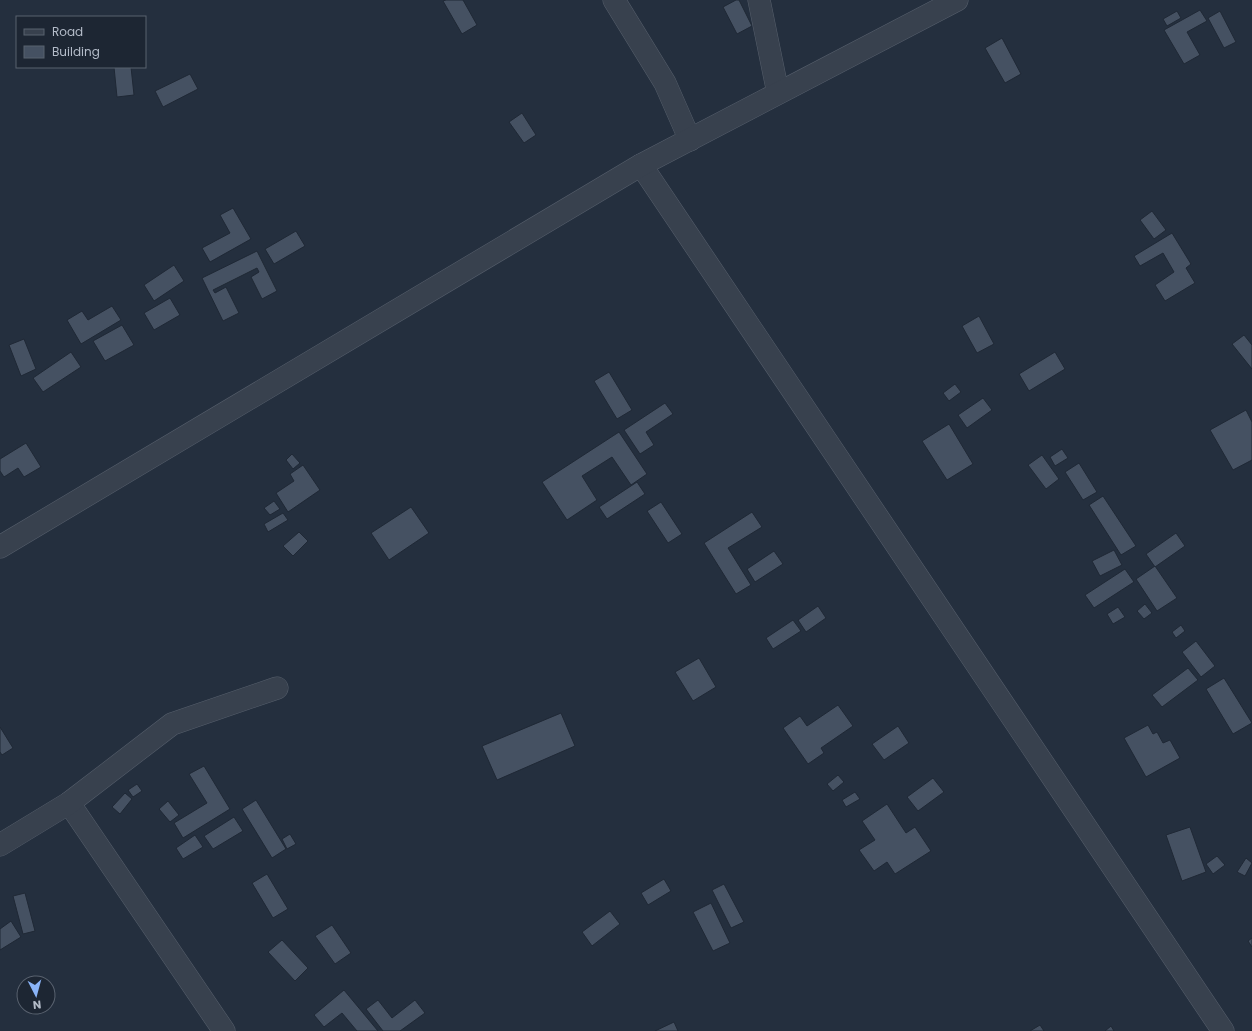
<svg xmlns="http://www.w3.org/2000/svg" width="1252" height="1031" viewBox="0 0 1252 1031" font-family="Poppins,sans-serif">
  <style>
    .building { fill: #455162; stroke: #1f2835 }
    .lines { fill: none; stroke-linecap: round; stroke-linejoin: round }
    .minor-casing { stroke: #565f6c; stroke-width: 23 }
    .minor { stroke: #38414e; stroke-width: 22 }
  </style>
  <rect width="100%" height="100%" fill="#242f3e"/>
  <!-- building -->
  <g class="building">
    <polygon points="446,0 463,0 477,25 462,34 443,1"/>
    <polygon points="736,0 739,0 752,26 737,34 723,7"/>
    <polygon points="1200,10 1207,21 1187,32 1200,55 1184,64 1164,30"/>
    <polygon points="1177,11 1181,18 1167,26 1163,19"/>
    <polygon points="1220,11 1236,42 1224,48 1208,18"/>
    <polygon points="1002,38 1021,74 1005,83 985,48"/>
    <polygon points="114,67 131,67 134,95 117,97"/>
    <polygon points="190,74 198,89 163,107 155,91"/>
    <polygon points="522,113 536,135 524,143 509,122"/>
    <polygon points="233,208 251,239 210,262 202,248 230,233 220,215"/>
    <polygon points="1152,211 1166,230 1154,239 1140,220"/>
    <polygon points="296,231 305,246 274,264 265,249"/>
    <polygon points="1172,233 1191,264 1186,268 1195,283 1165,301 1155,285 1174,272 1163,253 1140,266 1134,256"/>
    <polygon points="257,251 277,291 262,299 251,277 259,272 257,268 213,290 215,293 226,287 239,313 223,321 202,278"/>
    <polygon points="174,265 184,281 154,301 144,285"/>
    <polygon points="170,298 180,315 154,330 144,313"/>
    <polygon points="112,306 121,320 81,344 67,320 82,311 88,320"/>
    <polygon points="979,316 994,344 977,353 962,326"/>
    <polygon points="122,325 134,345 105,361 93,341"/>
    <polygon points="1244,335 1252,345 1252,369 1232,344"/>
    <polygon points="24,339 36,369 21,376 9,345"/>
    <polygon points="71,352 81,367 43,392 33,378"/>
    <polygon points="1055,352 1065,369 1029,391 1019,374"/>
    <polygon points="609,372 632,410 617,419 594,381"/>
    <polygon points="955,384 961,392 949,401 943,393"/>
    <polygon points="983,398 992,410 967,428 958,415"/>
    <polygon points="665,403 673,414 646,432 654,445 640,454 624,430"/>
    <polygon points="1246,410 1252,422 1252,460 1233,470 1210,430"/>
    <polygon points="949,424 973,464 947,480 922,441"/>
    <polygon points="619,432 647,474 631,485 612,457 582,476 597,500 567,520 542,482"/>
    <polygon points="26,443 41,467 24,477 18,468 4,477 0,471 0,459"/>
    <polygon points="1062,449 1068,458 1055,466 1050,457"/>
    <polygon points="292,454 300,463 293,469 286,460"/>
    <polygon points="1042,455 1059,479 1046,489 1028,465"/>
    <polygon points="1079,463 1097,492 1083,500 1065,472"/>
    <polygon points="303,465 320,490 288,512 276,493 294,481 290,474"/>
    <polygon points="637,482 645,494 607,519 599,507"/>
    <polygon points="1103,496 1136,546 1121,555 1089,505"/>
    <polygon points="274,501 280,509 270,515 264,508"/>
    <polygon points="661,502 682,534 668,543 647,511"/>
    <polygon points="411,507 429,533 389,560 371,533"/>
    <polygon points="752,512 762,527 728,548 751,585 736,594 704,543"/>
    <polygon points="283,513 288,520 268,532 264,524"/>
    <polygon points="299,532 308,541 293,556 283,546"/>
    <polygon points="1176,533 1185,546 1155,567 1146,554"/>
    <polygon points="1114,550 1122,565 1100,576 1092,561"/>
    <polygon points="774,551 783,564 755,582 747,569"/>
    <polygon points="1155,566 1177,598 1157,611 1136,579"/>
    <polygon points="1125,569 1134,582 1094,608 1085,595"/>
    <polygon points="1145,604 1152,613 1144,619 1137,611"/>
    <polygon points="818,606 826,618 806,632 798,620"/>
    <polygon points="1118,607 1125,617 1113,624 1107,614"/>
    <polygon points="793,620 801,631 773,649 766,638"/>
    <polygon points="1181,625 1185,631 1176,638 1172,632"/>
    <polygon points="1196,641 1215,666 1201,677 1182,652"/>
    <polygon points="699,658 716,687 693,701 675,672"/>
    <polygon points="1188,668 1198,680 1162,707 1152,695"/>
    <polygon points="1224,678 1252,723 1233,734 1206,689"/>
    <polygon points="838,705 853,726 821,748 824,753 808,764 783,728 800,716 807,726"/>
    <polygon points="561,713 575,746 497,780 482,746"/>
    <polygon points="1148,725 1153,734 1157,732 1163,743 1170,740 1180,758 1146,777 1124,738"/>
    <polygon points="898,726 909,743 884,760 872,744"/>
    <polygon points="0,727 13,748 2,755 0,752"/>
    <polygon points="204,766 230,809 183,838 174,823 207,803 189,774"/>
    <polygon points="838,775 844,782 833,791 827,784"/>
    <polygon points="933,778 944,792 918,811 907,797"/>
    <polygon points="137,784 142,791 133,797 128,790"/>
    <polygon points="855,792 860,799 846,807 842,800"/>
    <polygon points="125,793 132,799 120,814 112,807"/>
    <polygon points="256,800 286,849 272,858 242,809"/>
    <polygon points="168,801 179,815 170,822 159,809"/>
    <polygon points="887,804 906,833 915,827 931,851 895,874 887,862 874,871 859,850 875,840 862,821"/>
    <polygon points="234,817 243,831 213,849 204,836"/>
    <polygon points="1190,827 1206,872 1182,881 1166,835"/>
    <polygon points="290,834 296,844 287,849 282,839"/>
    <polygon points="195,835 203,847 183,859 176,848"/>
    <polygon points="1217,856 1225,865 1213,874 1206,864"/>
    <polygon points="1246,858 1252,863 1245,876 1237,872"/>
    <polygon points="267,874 288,909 273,918 252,883"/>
    <polygon points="664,879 671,891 648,905 641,893"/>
    <polygon points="724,884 744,922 731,928 712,890"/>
    <polygon points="25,893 35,931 23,934 13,896"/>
    <polygon points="711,903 730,943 713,951 693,912"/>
    <polygon points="610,911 620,924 592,946 582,932"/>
    <polygon points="11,921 21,937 0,950 0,929"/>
    <polygon points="332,925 351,953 335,964 315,936"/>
    <polygon points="1252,938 1252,947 1248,941"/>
    <polygon points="282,940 308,968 295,981 268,952"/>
    <polygon points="344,990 378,1031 357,1031 342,1013 324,1027 314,1015"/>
    <polygon points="378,1000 392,1018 415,1000 425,1013 400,1031 383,1031 366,1009"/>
    <polygon points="674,1022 678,1031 655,1031"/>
    <polygon points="1040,1025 1044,1031 1030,1031"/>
    <polygon points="1111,1026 1114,1031 1105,1031"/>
  </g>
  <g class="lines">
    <!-- minor casing -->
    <g class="minor-casing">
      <g id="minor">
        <polyline points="614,0 665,83 690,140"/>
        <polyline points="759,0 778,93"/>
        <polyline points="641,165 1223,1031"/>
        <polyline points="0,547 641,165 957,0"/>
        <polyline points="69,803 224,1031"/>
        <polyline points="0,845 69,803 172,724 277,688"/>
      </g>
    </g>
    <!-- minor -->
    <use href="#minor" class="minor"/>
  </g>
  <!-- legend -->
  <rect x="16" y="16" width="130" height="52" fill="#1d2633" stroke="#59626f"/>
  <rect x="24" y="29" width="20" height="6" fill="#38414e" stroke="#59626f"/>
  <text x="52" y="36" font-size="12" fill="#b4bcc9">Road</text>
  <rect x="24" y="46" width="20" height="12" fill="#455162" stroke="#59626f"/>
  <text x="52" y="56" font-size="12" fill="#b4bcc9">Building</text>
  <!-- north arrow -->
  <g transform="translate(36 995) rotate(174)"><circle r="19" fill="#1d2633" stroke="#59626f"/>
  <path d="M0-3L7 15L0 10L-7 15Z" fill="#8ab4f8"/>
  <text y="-6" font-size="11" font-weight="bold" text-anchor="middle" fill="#b4bcc9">N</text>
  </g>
</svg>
